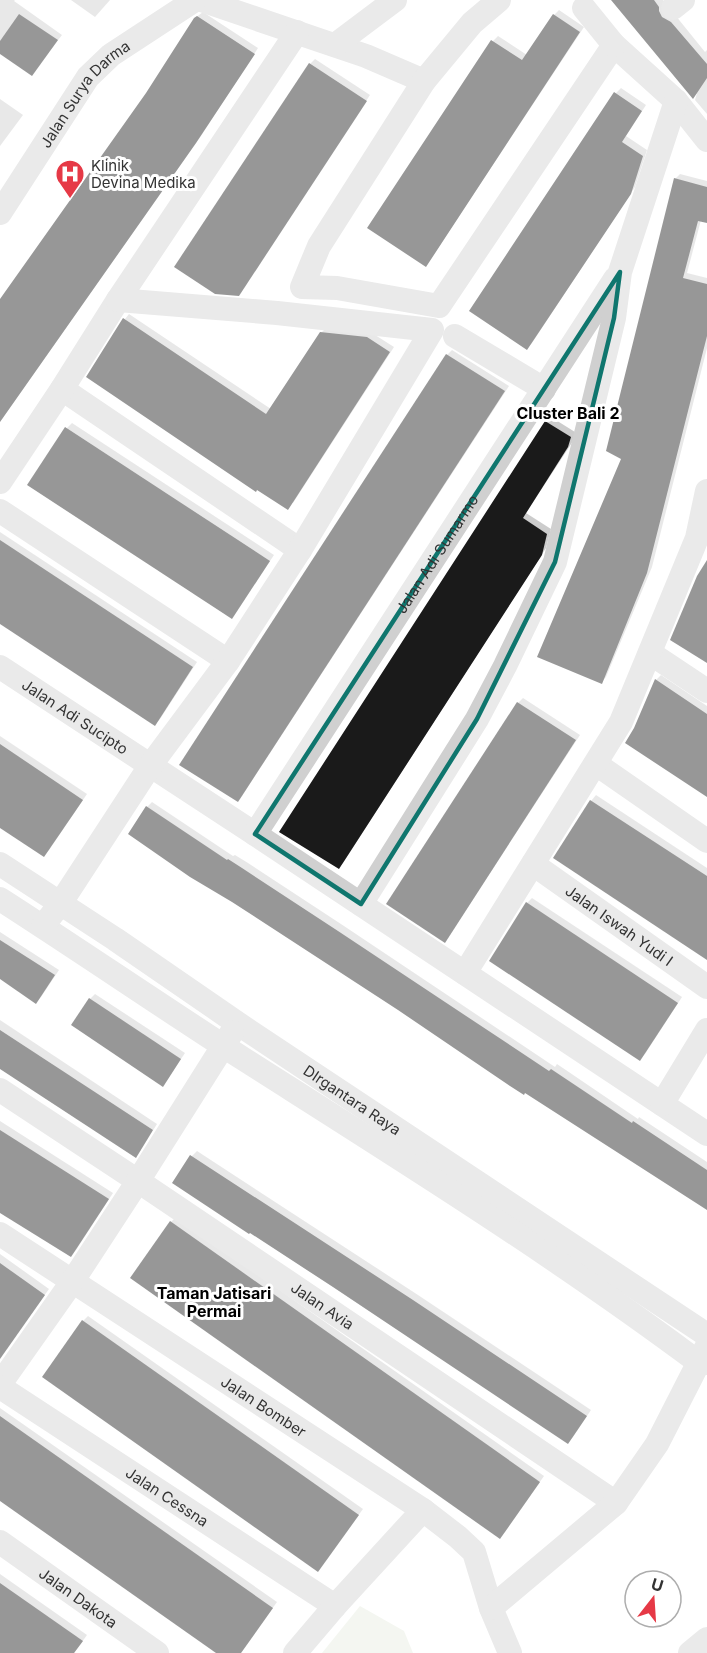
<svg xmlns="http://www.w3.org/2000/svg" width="707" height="1653" viewBox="0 0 707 1653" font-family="Inter,sans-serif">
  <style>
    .green { fill: #e6ecdf }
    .shadow { fill: #0003 }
    .building { fill: #1a1a1a }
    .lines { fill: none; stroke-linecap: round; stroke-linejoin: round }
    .minor { stroke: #d0d0d0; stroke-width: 24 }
    .marked { fill: none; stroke: #0f766e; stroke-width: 4.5; stroke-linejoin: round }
    .labels { text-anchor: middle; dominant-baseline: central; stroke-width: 6; stroke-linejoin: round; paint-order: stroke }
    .street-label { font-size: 15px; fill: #333; stroke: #fff }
    .poi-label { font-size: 15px; fill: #333; stroke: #fff; text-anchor: start }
    .neighbourhood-label { font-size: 16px; font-weight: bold; fill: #000; stroke: #fff }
  </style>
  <rect width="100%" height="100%" fill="#fff"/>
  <!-- green -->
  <polygon class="green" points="360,1606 404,1631 413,1653 322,1653"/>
  <!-- shadow -->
  <g class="shadow">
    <polygon points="0,0 15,0 14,1 62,35 32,74 0,52"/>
    <polygon points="71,0 110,0 95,17"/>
    <polygon points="613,0 663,0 705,52 707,50 707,114 695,100 697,93 693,97"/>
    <polygon points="559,10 584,27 430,260 369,228 493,41 498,36 527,55 554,15"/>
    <polygon points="203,12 258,48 201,136 0,422 0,303 147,94 195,18"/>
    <polygon points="315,59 370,95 240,291 310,64"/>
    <polygon points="621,88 646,105 626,136 647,150 635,187 532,343 527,348 471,311 616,93"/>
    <polygon points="0,99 23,115 0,146"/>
    <polygon points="680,174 707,181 707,221 701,220 687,273 707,278 707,348 652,567 606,677 601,682 623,458 675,179"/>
    <polygon points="129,314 271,409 321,333 326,328 372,333 394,347 293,503 125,319"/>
    <polygon points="452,350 509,386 242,796 238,800 181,764 447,355"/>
    <polygon points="551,417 575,432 573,441 526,513 551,529 546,548 343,863 338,867 281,831 547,422"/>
    <polygon points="72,423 274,555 236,612 231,617 29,485 67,428"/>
    <polygon points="0,532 197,662 160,719 155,724 0,622"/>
    <polygon points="661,675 707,706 707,796 635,728 656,680"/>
    <polygon points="523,698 580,735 449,936 518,703"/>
    <polygon points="0,736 87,794 49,850 44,855 0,826"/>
    <polygon points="596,795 707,868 707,958 591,801"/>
    <polygon points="152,802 233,856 235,855 248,863 344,926 555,1067 557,1064 638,1119 639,1117 707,1162 707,1209 147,807"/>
    <polygon points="532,898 682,997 645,1054 640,1059 527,903"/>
    <polygon points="0,932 59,970 41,997 36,1002 0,977"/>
    <polygon points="95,994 185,1053 167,1080 90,999"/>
    <polygon points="0,1020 157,1124 140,1151 135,1156 0,1067"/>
    <polygon points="0,1121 113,1193 76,1250 71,1256 0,1210"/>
    <polygon points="197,1151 418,1295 591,1410 573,1437 568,1442 174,1182 192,1156"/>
    <polygon points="176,1217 544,1476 505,1532 500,1537 171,1222"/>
    <polygon points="0,1254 49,1289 5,1350 0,1347"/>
    <polygon points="88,1316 363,1509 318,1570 83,1321"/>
    <polygon points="0,1408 277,1602 241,1653 218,1653 0,1500"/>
    <polygon points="0,1574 87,1635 74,1653 0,1653"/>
  </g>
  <!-- building -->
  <g class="building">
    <polygon points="611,0 654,0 659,7 659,11 662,17 671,22 707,64 707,78 693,99"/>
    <polygon points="19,14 58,40 32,76 0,54 0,41"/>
    <polygon points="553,14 580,32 426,267 367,228 491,40 522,60"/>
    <polygon points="197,16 255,54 196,143 0,422 0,299 146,93 194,18"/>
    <polygon points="309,63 367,101 239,296 215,294 174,267"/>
    <polygon points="614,92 642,111 622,142 643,156 631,194 527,350 469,311"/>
    <polygon points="674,178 707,187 707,223 698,221 683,278 707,284 707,336 647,573 602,684 537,657 621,459 606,451"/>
    <polygon points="123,318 266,414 320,332 367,337 390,352 288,510 257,490 256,492 86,377"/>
    <polygon points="446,354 505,391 238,802 179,765"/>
    <polygon points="545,421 571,437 568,447 523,518 547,534 542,555 339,869 279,832"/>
    <polygon points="65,427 270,561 232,619 27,485"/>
    <polygon points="0,540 193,667 155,726 0,624"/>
    <polygon points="707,560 707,663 670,640 697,576"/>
    <polygon points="655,679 707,714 707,797 625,743 634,728"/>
    <polygon points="517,702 576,740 445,943 386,904"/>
    <polygon points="0,744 83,800 44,857 0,828"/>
    <polygon points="590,800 707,876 707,960 553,858"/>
    <polygon points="146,806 227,860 228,859 242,868 338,931 549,1071 551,1069 632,1123 633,1121 707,1170 707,1210 525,1093 524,1095 510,1086 398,1010 232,902 190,877 128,834"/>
    <polygon points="526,902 678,1003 640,1061 489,961"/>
    <polygon points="0,940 55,975 36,1004 0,979"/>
    <polygon points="89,998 181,1059 163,1087 71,1025"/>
    <polygon points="0,1030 153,1130 136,1158 0,1069"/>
    <polygon points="0,1130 109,1199 71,1257 0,1213"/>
    <polygon points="190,1155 413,1300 587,1416 568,1444 333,1287 250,1233 249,1234 172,1183"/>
    <polygon points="170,1221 540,1482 500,1539 130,1278"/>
    <polygon points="0,1263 45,1295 0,1359"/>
    <polygon points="82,1320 359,1515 318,1572 42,1377"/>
    <polygon points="0,1416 273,1608 241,1653 216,1653 0,1501"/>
    <polygon points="0,1583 83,1641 74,1653 0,1653"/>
  </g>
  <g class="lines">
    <!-- minor -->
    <g class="minor">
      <polyline points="201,0 366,56 424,81"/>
      <polyline points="499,0 472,23 424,81 319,246 302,287 337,288 439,306 614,45 676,101 707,140"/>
      <polyline points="584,8 614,45"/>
      <polyline points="673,8 683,0"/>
      <polyline points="335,45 395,0"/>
      <path id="s1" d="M0,213L88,77L111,55L195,0"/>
      <polyline points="455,336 544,389"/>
      <polyline points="62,389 300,550"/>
      <polyline points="0,482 62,389 118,300 297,32"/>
      <polyline points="0,511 228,661"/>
      <polyline points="650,653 707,691"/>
      <path id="s2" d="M0,667L255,834L707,1134"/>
      <polyline points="596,764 707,841"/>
      <path id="s3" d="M255,834L615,279"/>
      <path id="s4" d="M0,864L115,939L237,1023L707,1335"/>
      <path id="s5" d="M533,864L707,987"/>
      <path d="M0,899C81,951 161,1006 242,1058C396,1156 552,1253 698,1362L707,1363"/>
      <polyline points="361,904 477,719 505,666 555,562 614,318 620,272 676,101"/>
      <polyline points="43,926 60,904 150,766 228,661 300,550 432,330 277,313 118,300"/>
      <polyline points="465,973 621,722 697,538 707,491"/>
      <path id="s6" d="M0,1090L138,1181L616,1503"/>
      <polyline points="662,1104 707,1030"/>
      <path id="s7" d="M0,1234L423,1510L458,1537L474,1552L491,1608L510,1653"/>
      <polyline points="0,1384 72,1282 138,1181 232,1032"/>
      <path id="s8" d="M0,1387L335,1606"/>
      <path id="s9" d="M0,1542L157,1653"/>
      <polyline points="491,1608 616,1503 657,1444 706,1348"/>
      <polyline points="295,1653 335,1606 423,1510"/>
      <polyline points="690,1653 707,1639"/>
    </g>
  </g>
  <!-- marked area -->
  <path d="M0 0H707V1653H0ZM620,272L614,318L555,562L477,719L361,904L255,834Z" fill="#fff" fill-opacity=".55" fill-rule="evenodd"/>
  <path class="marked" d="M620,272L614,318L555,562L477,719L361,904L255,834Z"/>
  <!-- icons -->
  <defs>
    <g id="hospital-pin" transform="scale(1.5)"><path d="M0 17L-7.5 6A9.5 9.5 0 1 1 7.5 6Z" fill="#e63946" stroke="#fff"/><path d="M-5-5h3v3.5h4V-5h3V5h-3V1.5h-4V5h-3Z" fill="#fff"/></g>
  </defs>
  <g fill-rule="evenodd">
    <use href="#hospital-pin" x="70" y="174"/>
  </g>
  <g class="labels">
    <!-- street labels -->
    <g class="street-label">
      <text stroke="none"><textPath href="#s1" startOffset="147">Jalan Surya Darma</textPath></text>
      <text stroke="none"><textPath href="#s3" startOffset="334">Jalan Adi Sumarmo</textPath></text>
      <text stroke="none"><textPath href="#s2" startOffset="90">Jalan Adi Sucipto</textPath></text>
      <text stroke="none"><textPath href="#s5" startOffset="106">Jalan Iswah Yudi I</textPath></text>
      <text stroke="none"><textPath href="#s4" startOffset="424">DIrgantara Raya</textPath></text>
      <text stroke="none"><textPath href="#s6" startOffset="388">Jalan Avia</textPath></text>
      <text stroke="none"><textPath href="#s7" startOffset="315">Jalan Bomber</textPath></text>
      <text stroke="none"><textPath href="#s8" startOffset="200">Jalan Cessna</textPath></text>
      <text stroke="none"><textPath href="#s9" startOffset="96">Jalan Dakota</textPath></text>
    </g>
    <!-- poi labels -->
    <g class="poi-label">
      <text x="91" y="165">Klinik<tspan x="91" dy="17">Devina Medika</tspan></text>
    </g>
    <!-- neighbourhood labels -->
    <g class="neighbourhood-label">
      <text x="568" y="413">Cluster Bali 2</text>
      <text x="214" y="1293">Taman Jatisari<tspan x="214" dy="18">Permai</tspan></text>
    </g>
  </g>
  <!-- north arrow -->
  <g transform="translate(653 1599) rotate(17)"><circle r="28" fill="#ffffff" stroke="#adadad" stroke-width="1.5"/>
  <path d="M0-4.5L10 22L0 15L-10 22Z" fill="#e63946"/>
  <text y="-9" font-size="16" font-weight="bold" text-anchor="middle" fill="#333333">U</text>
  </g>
</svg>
